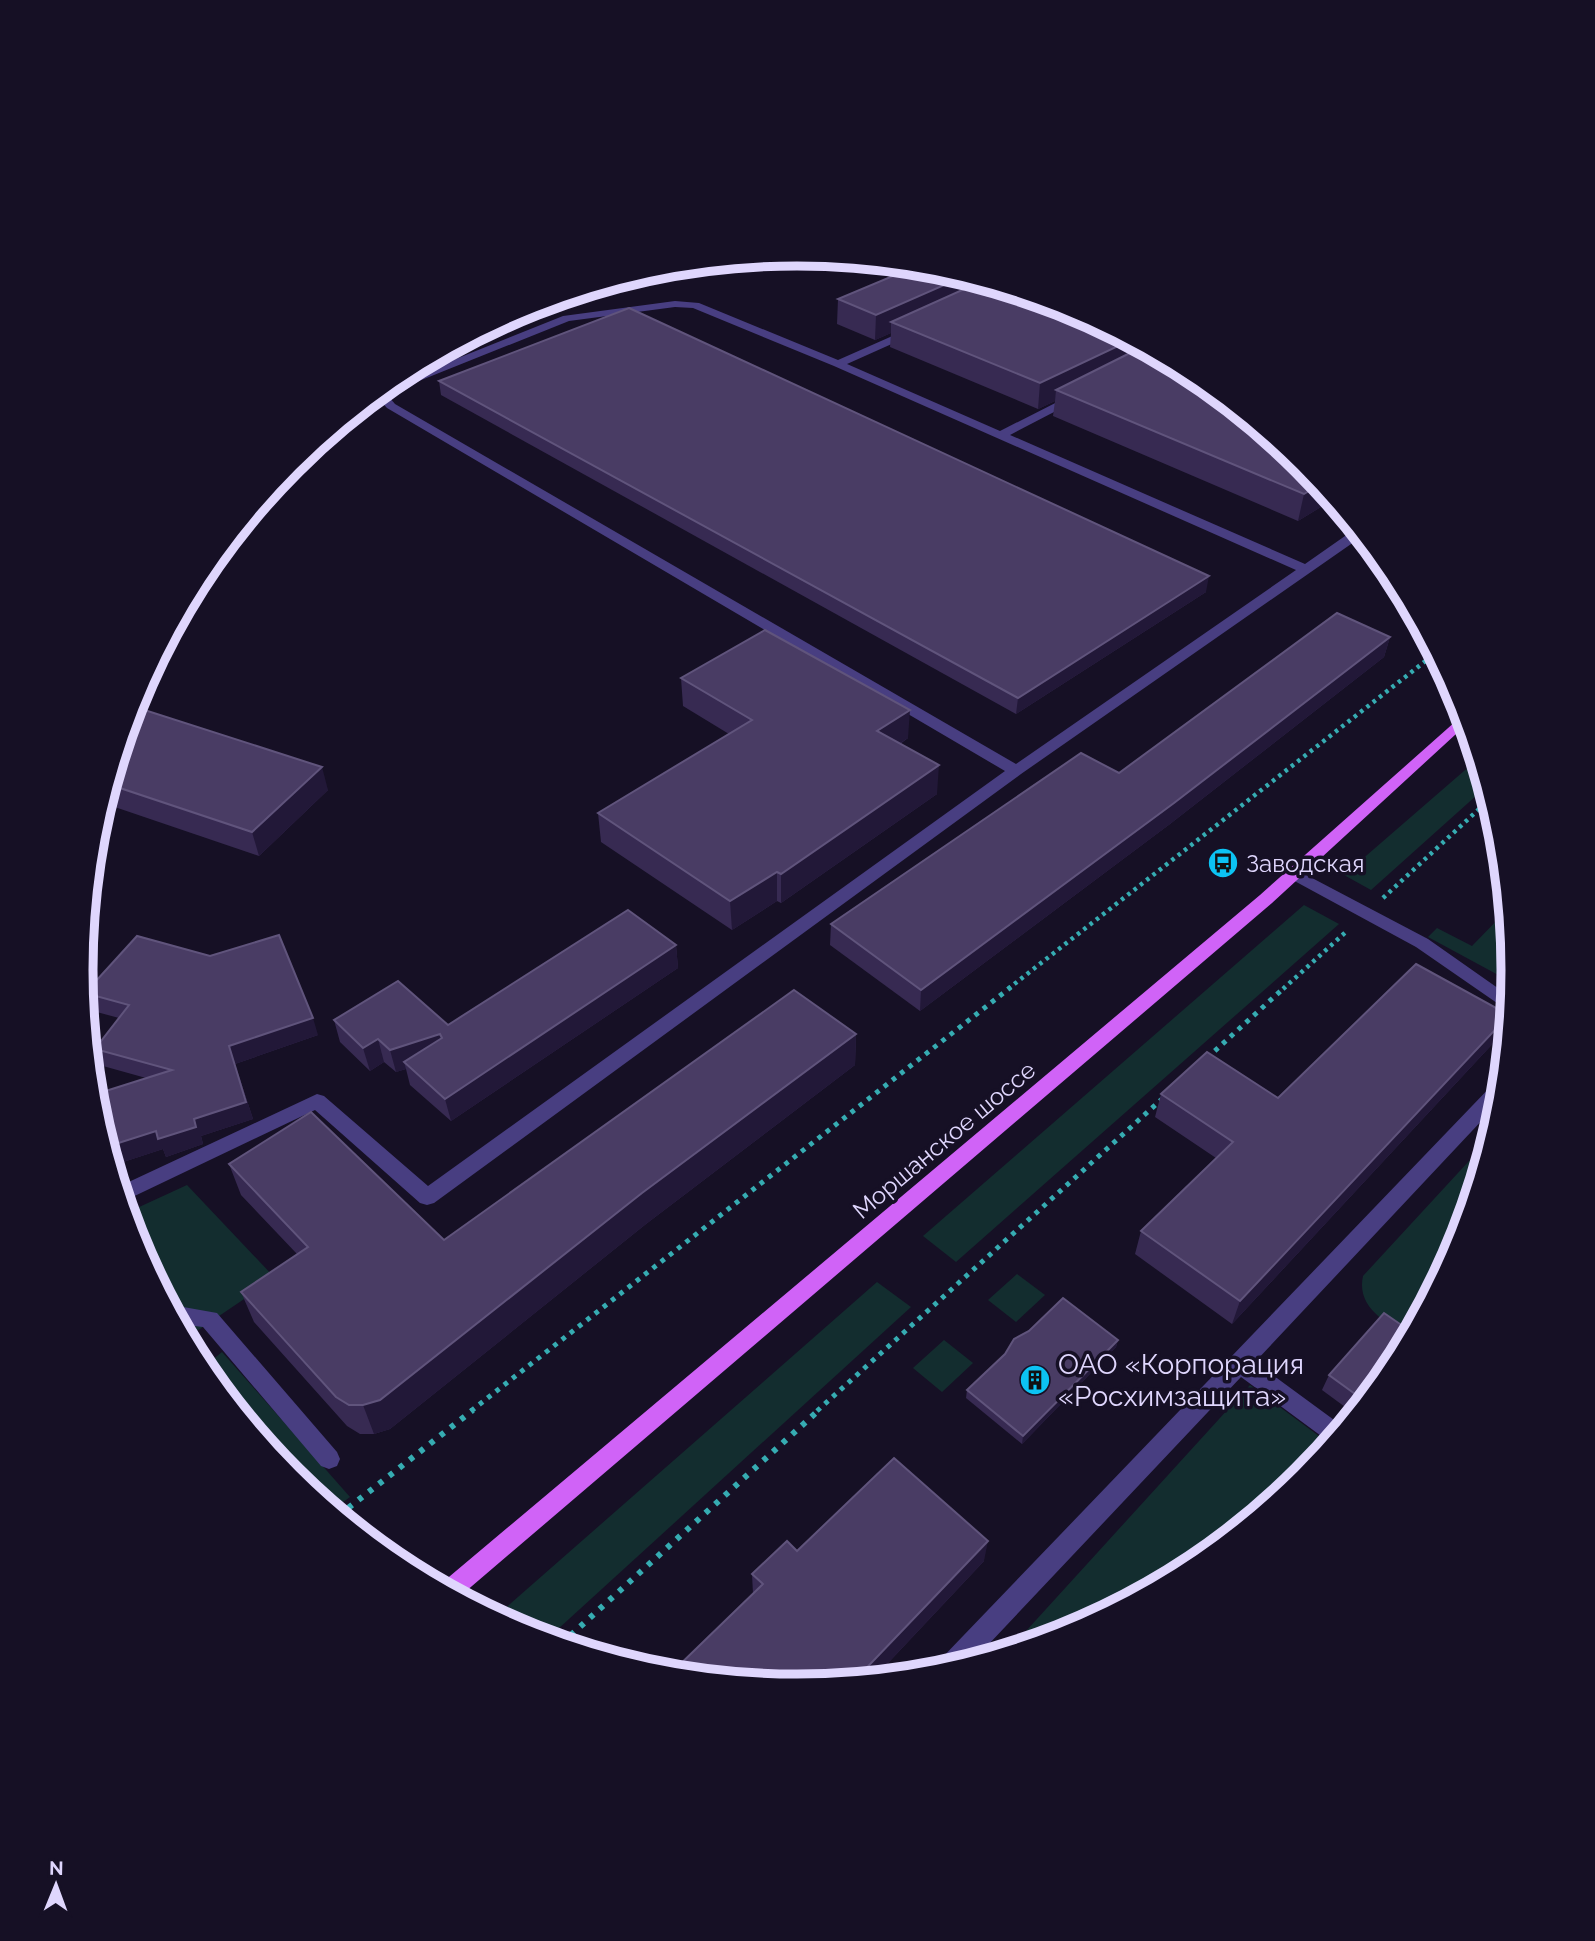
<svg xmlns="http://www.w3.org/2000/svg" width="1595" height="1941" viewBox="0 0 1595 1941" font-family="Raleway,sans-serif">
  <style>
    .green { fill: #132d2f }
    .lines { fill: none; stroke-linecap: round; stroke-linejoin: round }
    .path-far2 { stroke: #36acb2; stroke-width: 4.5; stroke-dasharray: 3.5 4.5; stroke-linecap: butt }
    .path-far1 { stroke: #36acb2; stroke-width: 5; stroke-dasharray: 4.5 6; stroke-linecap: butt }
    .path { stroke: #36acb2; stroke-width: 6; stroke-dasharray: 5 8; stroke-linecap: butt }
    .lane { fill: #483e81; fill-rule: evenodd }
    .primary { fill: #d063f7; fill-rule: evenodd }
    .wall { fill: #372a52 }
    .shaded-wall { fill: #221838 }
    .building { fill: #493c64; stroke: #60547c; stroke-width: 2 }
    .labels { text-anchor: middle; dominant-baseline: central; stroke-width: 7; stroke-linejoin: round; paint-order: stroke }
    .poi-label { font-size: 24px; fill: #dfd6fd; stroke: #161025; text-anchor: start }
    .street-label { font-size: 24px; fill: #dfd6fd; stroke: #161025 }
    .near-poi-label { font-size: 28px; fill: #dfd6fd; stroke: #161025; text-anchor: start }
    .rim { fill: none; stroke: #dfd6fd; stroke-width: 9 }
  </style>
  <rect width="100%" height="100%" fill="#161025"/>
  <!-- green -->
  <g class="green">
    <polygon points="1479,758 1487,786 1371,890 1344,875"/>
    <polygon points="1304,905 1339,924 956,1262 923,1236"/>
    <polygon points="1508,909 1513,983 1428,937 1437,928 1472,946"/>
    <path d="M1493,1135L1460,1245L1410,1339C1387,1322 1356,1308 1363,1276Z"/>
    <polygon points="187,1185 275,1278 185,1339 140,1254 137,1208"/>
    <polygon points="1017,1274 1045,1295 1016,1322 988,1300"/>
    <polygon points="877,1282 911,1307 546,1640 523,1633 494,1618"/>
    <polygon points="944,1340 973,1363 942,1392 913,1368"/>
    <polygon points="222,1352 350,1497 331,1511 290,1477 201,1369"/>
    <path d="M1250,1385L1331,1445C1264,1527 1169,1589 1073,1632C1052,1642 1028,1646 1006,1653Z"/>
  </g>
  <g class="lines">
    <!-- path-far2 -->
    <g class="path-far2">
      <polyline points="1383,898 1491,798"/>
      <polyline points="1008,989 1437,652"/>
      <polyline points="1283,989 1348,930"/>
    </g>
    <!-- path-far1 -->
    <g class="path-far1">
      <polyline points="1207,1058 1285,987"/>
      <polyline points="471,1411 1011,987"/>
      <polyline points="817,1411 1162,1099"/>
    </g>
    <!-- path -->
    <g class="path">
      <polyline points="338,1516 473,1410"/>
      <polyline points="561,1644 819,1410"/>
    </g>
    <!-- lane -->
    <g class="lane">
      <path d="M675,301L699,303L838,360L906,330H914V334L847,364L1000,431L1071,395H1079V399L1010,435L1305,564L1355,529L1364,535L1021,774L434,1203L427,1205L420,1203L315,1110L122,1202L118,1187L317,1094L324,1096L428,1186L1005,771L387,408L377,397L386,387L563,316ZM675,307L693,308L834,366L1296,570L1016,764L395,404L389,397L394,391L569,321Z"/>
      <polygon points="1295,869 1428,939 1512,998 1510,1012 1416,947 1289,878 1287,874 1289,870"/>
      <polygon points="94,1051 101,1053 103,1058 97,1074 91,1076 89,1053"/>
      <polygon points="1504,1079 1502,1099 1255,1362 1345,1428 1332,1444 1241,1377 971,1663 937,1674 939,1661 1496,1081"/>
      <polygon points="172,1305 217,1313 337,1452 340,1459 337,1466 329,1469 321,1466 203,1327 177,1324 168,1306"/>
    </g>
    <!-- primary -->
    <polygon class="primary" points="1465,713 1468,723 1272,903 458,1598 437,1587 1260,895"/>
  </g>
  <!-- wall -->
  <g class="wall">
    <polygon points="838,299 1334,499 1298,521 1053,416 1055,401 1038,409 890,347 891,333 875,340 837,324"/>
    <polygon points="439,381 1206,592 1016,714 441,395"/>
    <polygon points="1390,637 1384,657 1170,824 920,1011 830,945 831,924 1119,773"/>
    <polygon points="681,678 908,738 900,744 937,794 781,903 777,901 732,930 601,842 598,813 729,734 683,706"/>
    <polygon points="132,706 328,790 259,856 103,803"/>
    <polygon points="676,945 678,968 451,1121 410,1085 406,1069 396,1072 384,1062 370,1071 340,1042 334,1020 448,1025"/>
    <polygon points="85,993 318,1035 235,1064 253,1119 201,1136 203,1144 166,1157 163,1149 111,1166 94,1110 146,1078 103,1066 95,1049 119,1018 93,1011"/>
    <polygon points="1509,1015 1498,1038 1232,1324 1135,1254 1141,1231 1216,1158 1155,1117 1161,1094 1278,1098"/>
    <polygon points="856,1034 855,1065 646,1224 390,1429 374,1434 360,1434 347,1426 254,1322 241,1292 297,1254 241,1195 229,1164 444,1240"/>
    <polygon points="1118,1340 1116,1347 1022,1444 966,1398 967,1390"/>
    <polygon points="1393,1369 1356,1415 1322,1390 1329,1375"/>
    <polygon points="797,1551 984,1561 872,1680 797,1687 753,1594 752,1574"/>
  </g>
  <!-- shaded-wall -->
  <g class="shaded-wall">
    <polygon points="965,276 996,285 891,322 891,333 875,340 876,315"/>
    <polygon points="1131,340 1154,352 1056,390 1055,401 1038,409 1040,383"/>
    <polygon points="352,413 353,418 344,419"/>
    <polygon points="1321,484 1334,499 1298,521 1304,494"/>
    <polygon points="1209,576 1206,592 1016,714 1018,698"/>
    <polygon points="1390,637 1384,657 1170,824 920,1011 921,990"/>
    <polygon points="910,710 908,738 876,759 877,731"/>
    <polygon points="939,765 937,794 781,903 781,874"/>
    <polygon points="322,767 328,790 259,856 252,832"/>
    <polygon points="777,872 777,901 732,930 730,901"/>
    <polygon points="676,945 678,968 451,1121 445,1099"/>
    <polygon points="1509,1015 1498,1038 1232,1324 1240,1301"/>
    <polygon points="313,1018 318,1035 235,1064 253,1119 201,1136 203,1144 166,1157 163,1149 111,1166 106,1147 194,1119 229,1046"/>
    <polygon points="440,1034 445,1056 404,1062 406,1069 396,1072 390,1050"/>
    <polygon points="856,1034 855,1065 646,1224 390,1429 374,1434 363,1405 642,1193"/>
    <polygon points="378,1039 384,1062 370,1071 363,1048"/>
    <polygon points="1118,1340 1116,1347 1022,1444 1023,1436"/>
    <polygon points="988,1541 984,1561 872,1680 853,1682"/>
  </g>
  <!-- building -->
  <g class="building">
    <polygon points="919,265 938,267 965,276 876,315 838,299"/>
    <polygon points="982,281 1072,308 1131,340 1040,383 891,322"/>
    <polygon points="629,308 1209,576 1018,698 439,381"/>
    <polygon points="1144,346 1196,375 1305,464 1321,484 1304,494 1056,390"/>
    <polygon points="1337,613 1390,637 1174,803 921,990 831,924 1081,753 1119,773"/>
    <polygon points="765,630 910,710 877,731 939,765 781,874 777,872 730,901 598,813 752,720 681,678"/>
    <polygon points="132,706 322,767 252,832 108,784"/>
    <polygon points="628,910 676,945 445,1099 404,1062 442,1038 440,1034 390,1050 378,1039 363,1048 334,1020 398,981 448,1025"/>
    <polygon points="279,935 313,1018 229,1046 246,1102 194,1119 196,1127 158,1139 156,1131 106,1147 94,1110 93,1095 172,1070 95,1049 129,1005 85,993 137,936 210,956"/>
    <polygon points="1416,964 1509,1015 1240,1301 1141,1231 1233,1142 1161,1094 1207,1052 1278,1098"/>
    <polygon points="794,990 856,1034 642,1193 380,1400 363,1405 349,1405 336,1397 241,1292 308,1247 229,1164 311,1112 444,1240"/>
    <polygon points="1063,1298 1118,1340 1023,1436 967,1390 1005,1354 1014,1339 1029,1331"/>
    <polygon points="1384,1313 1413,1333 1393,1369 1366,1402 1329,1375"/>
    <polygon points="894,1458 988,1541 853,1682 797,1687 669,1675 763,1584 752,1574 787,1541 797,1551"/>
  </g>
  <!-- icons -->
  <defs>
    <g id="bus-disc" transform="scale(1.575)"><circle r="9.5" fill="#0cc3f3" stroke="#161025"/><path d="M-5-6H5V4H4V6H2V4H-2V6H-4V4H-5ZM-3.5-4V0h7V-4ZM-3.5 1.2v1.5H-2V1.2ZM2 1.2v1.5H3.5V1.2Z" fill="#111"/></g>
    <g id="building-disc" transform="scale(1.575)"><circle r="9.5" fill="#0cc3f3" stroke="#161025"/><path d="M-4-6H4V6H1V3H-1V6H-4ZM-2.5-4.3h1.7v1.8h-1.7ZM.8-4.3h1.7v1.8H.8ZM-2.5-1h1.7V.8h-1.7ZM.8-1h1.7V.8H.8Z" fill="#111"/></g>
  </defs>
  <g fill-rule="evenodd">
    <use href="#bus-disc" x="1223" y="863"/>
    <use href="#building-disc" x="1035" y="1380"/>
  </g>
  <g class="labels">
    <!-- poi labels -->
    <g class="poi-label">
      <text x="1246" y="863">Заводская</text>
    </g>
    <!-- street labels -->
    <g class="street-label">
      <text transform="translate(944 1140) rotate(-40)">Моршанское шоссе</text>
    </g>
    <!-- near-poi labels -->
    <g class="near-poi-label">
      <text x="1058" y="1364">ОАО «Корпорация<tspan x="1058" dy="32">«Росхимзащита»</tspan></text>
    </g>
  </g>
  <!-- crop -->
  <path d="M0 0H1595V1941H0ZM93 970a704 704 0 1 1 1408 0a704 704 0 1 1-1408 0Z" fill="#161025" fill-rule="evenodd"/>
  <path class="rim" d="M93 970a704 704 0 1 1 1408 0a704 704 0 1 1-1408 0Z"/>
  <!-- north arrow -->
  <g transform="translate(56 1885) rotate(1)" stroke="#161025" stroke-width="5" paint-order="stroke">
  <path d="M0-5L12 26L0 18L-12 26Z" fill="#dfd6fd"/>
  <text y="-10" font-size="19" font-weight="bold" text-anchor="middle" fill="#dfd6fd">N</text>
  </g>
</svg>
